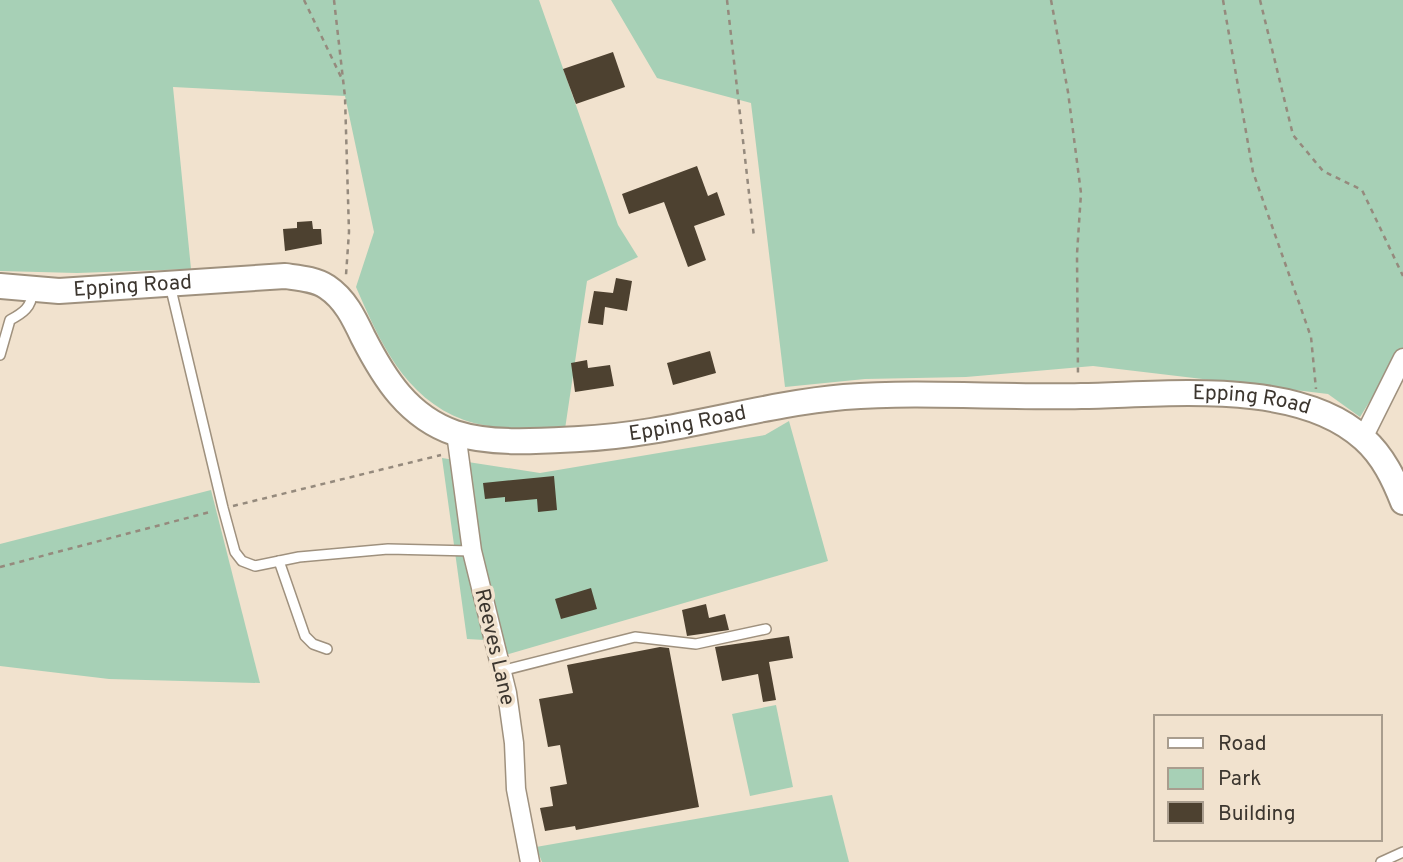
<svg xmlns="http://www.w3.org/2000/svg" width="1403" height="862" viewBox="0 0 1403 862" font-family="Overpass,sans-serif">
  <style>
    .green { fill: #a7d0b6 }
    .building { fill: #4d4130 }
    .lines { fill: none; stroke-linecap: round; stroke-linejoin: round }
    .service-casing { stroke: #9f917e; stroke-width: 12 }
    .minor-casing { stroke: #9f917e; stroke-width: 21 }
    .secondary-casing { stroke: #9f917e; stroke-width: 28 }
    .path { stroke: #958a7d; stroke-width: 2.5; stroke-dasharray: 5 5; stroke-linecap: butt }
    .service { stroke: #fff; stroke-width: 9 }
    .minor { stroke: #fff; stroke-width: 18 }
    .secondary { stroke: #fff; stroke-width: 24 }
    .labels { text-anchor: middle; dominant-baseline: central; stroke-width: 7; stroke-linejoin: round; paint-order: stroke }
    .street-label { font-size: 21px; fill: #3c362f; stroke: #f1e2ce }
  </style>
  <rect width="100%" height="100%" fill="#f1e2ce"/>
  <!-- green -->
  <g class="green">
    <path d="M0,0H539L618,225L638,257L587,281L565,429C533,428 494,431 464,420C404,398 379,340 356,287L374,232L345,96L173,87L191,269L77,273L0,271Z"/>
    <polygon points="611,0 1403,0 1403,348 1360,417 1328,394 1093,366 966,377 865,379 785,387 751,103 657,78"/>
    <polygon points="789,421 828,561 505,655 502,641 467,639 442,458 540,473 765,435"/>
    <polygon points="211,490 260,683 109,679 0,666 0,544"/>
    <polygon points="776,705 793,787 750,796 732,714"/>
    <polygon points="832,795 849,862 542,862 536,847"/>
  </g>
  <!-- building -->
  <g class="building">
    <polygon points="613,52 625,87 576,104 563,69"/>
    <polygon points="697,166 708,196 717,192 725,215 694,226 706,260 688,267 664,202 629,214 622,194"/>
    <polygon points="312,221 313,229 321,229 322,244 285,251 283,229 297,228 297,222"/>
    <polygon points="616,278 632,281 627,311 605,307 603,325 588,323 594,291 613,293"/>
    <polygon points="710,351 716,373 673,385 667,363"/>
    <polygon points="587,360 588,368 610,365 614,386 575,392 571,363"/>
    <polygon points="554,476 557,510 538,512 537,499 505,502 505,497 485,499 483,483"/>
    <polygon points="591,588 597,609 561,619 555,599"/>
    <polygon points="706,604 709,618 725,614 729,630 687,636 682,610"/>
    <polygon points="789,636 793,658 769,662 776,700 763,702 758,674 722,681 715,647"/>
    <polygon points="660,647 669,648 699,807 576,830 575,826 545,831 540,808 553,806 550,787 567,784 560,745 548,747 539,699 573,693 567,665"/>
  </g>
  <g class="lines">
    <!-- service casing -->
    <g class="service-casing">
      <g id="service">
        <polyline points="170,285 223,508 235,552 242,561 255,566 299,557 388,549 472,551"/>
        <path d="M0,355L10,320C23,313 32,307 32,292"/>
        <polyline points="279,561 305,636 313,644 327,649"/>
        <polyline points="501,671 635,637 696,644 766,629"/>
        <polyline points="1381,862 1403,852"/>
      </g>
    </g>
    <!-- minor casing -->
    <g class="minor-casing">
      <g id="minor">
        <polyline points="456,433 472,551 507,693 514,743 516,789 530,862"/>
        <polyline points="1363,438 1403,358"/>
      </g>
    </g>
    <!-- secondary casing -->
    <g class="secondary-casing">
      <g id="secondary">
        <path id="s1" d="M0,286L59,291L285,276C299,278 315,279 327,287C345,299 354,318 363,337C384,378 408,417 455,433C492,445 541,441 579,439C669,435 755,405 844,397C923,391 1002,398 1081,396C1165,395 1298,378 1364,439C1383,456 1394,479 1403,502"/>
      </g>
    </g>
    <!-- path -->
    <g class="path">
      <polyline points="304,0 342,79"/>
      <polyline points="334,0 345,97 349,232 346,275"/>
      <polyline points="727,0 754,237"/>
      <polyline points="1051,0 1068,92 1081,193 1077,254 1078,376"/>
      <polyline points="1223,0 1253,172 1311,337 1316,389"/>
      <polyline points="1260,0 1293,135 1323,171 1362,190 1403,276"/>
      <polyline points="233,506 441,455"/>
      <polyline points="0,567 210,512"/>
    </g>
    <!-- service -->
    <use href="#service" class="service"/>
    <!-- minor -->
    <use href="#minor" class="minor"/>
    <!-- secondary -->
    <use href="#secondary" class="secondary"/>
  </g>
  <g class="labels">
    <!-- street labels -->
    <g class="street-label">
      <text stroke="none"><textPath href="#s1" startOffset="133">Epping Road</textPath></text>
      <text stroke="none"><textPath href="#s1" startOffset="1330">Epping Road</textPath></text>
      <text stroke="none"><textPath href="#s1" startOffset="763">Epping Road</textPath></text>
      <text transform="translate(494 647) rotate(77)">Reeves Lane</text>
    </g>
  </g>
  <!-- legend -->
  <rect x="1154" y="715" width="228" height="126" fill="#f1e2ce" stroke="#a99d8e" stroke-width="2"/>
  <rect x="1168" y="738" width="35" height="10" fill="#ffffff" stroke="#a99d8e" stroke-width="2"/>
  <text x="1218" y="750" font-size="21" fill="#3c362f">Road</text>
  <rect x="1168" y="768" width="35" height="21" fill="#a7d0b6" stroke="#a99d8e" stroke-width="2"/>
  <text x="1218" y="785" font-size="21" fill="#3c362f">Park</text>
  <rect x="1168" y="802" width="35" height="21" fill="#4d4130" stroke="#a99d8e" stroke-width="2"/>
  <text x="1218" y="820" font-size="21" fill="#3c362f">Building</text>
</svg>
